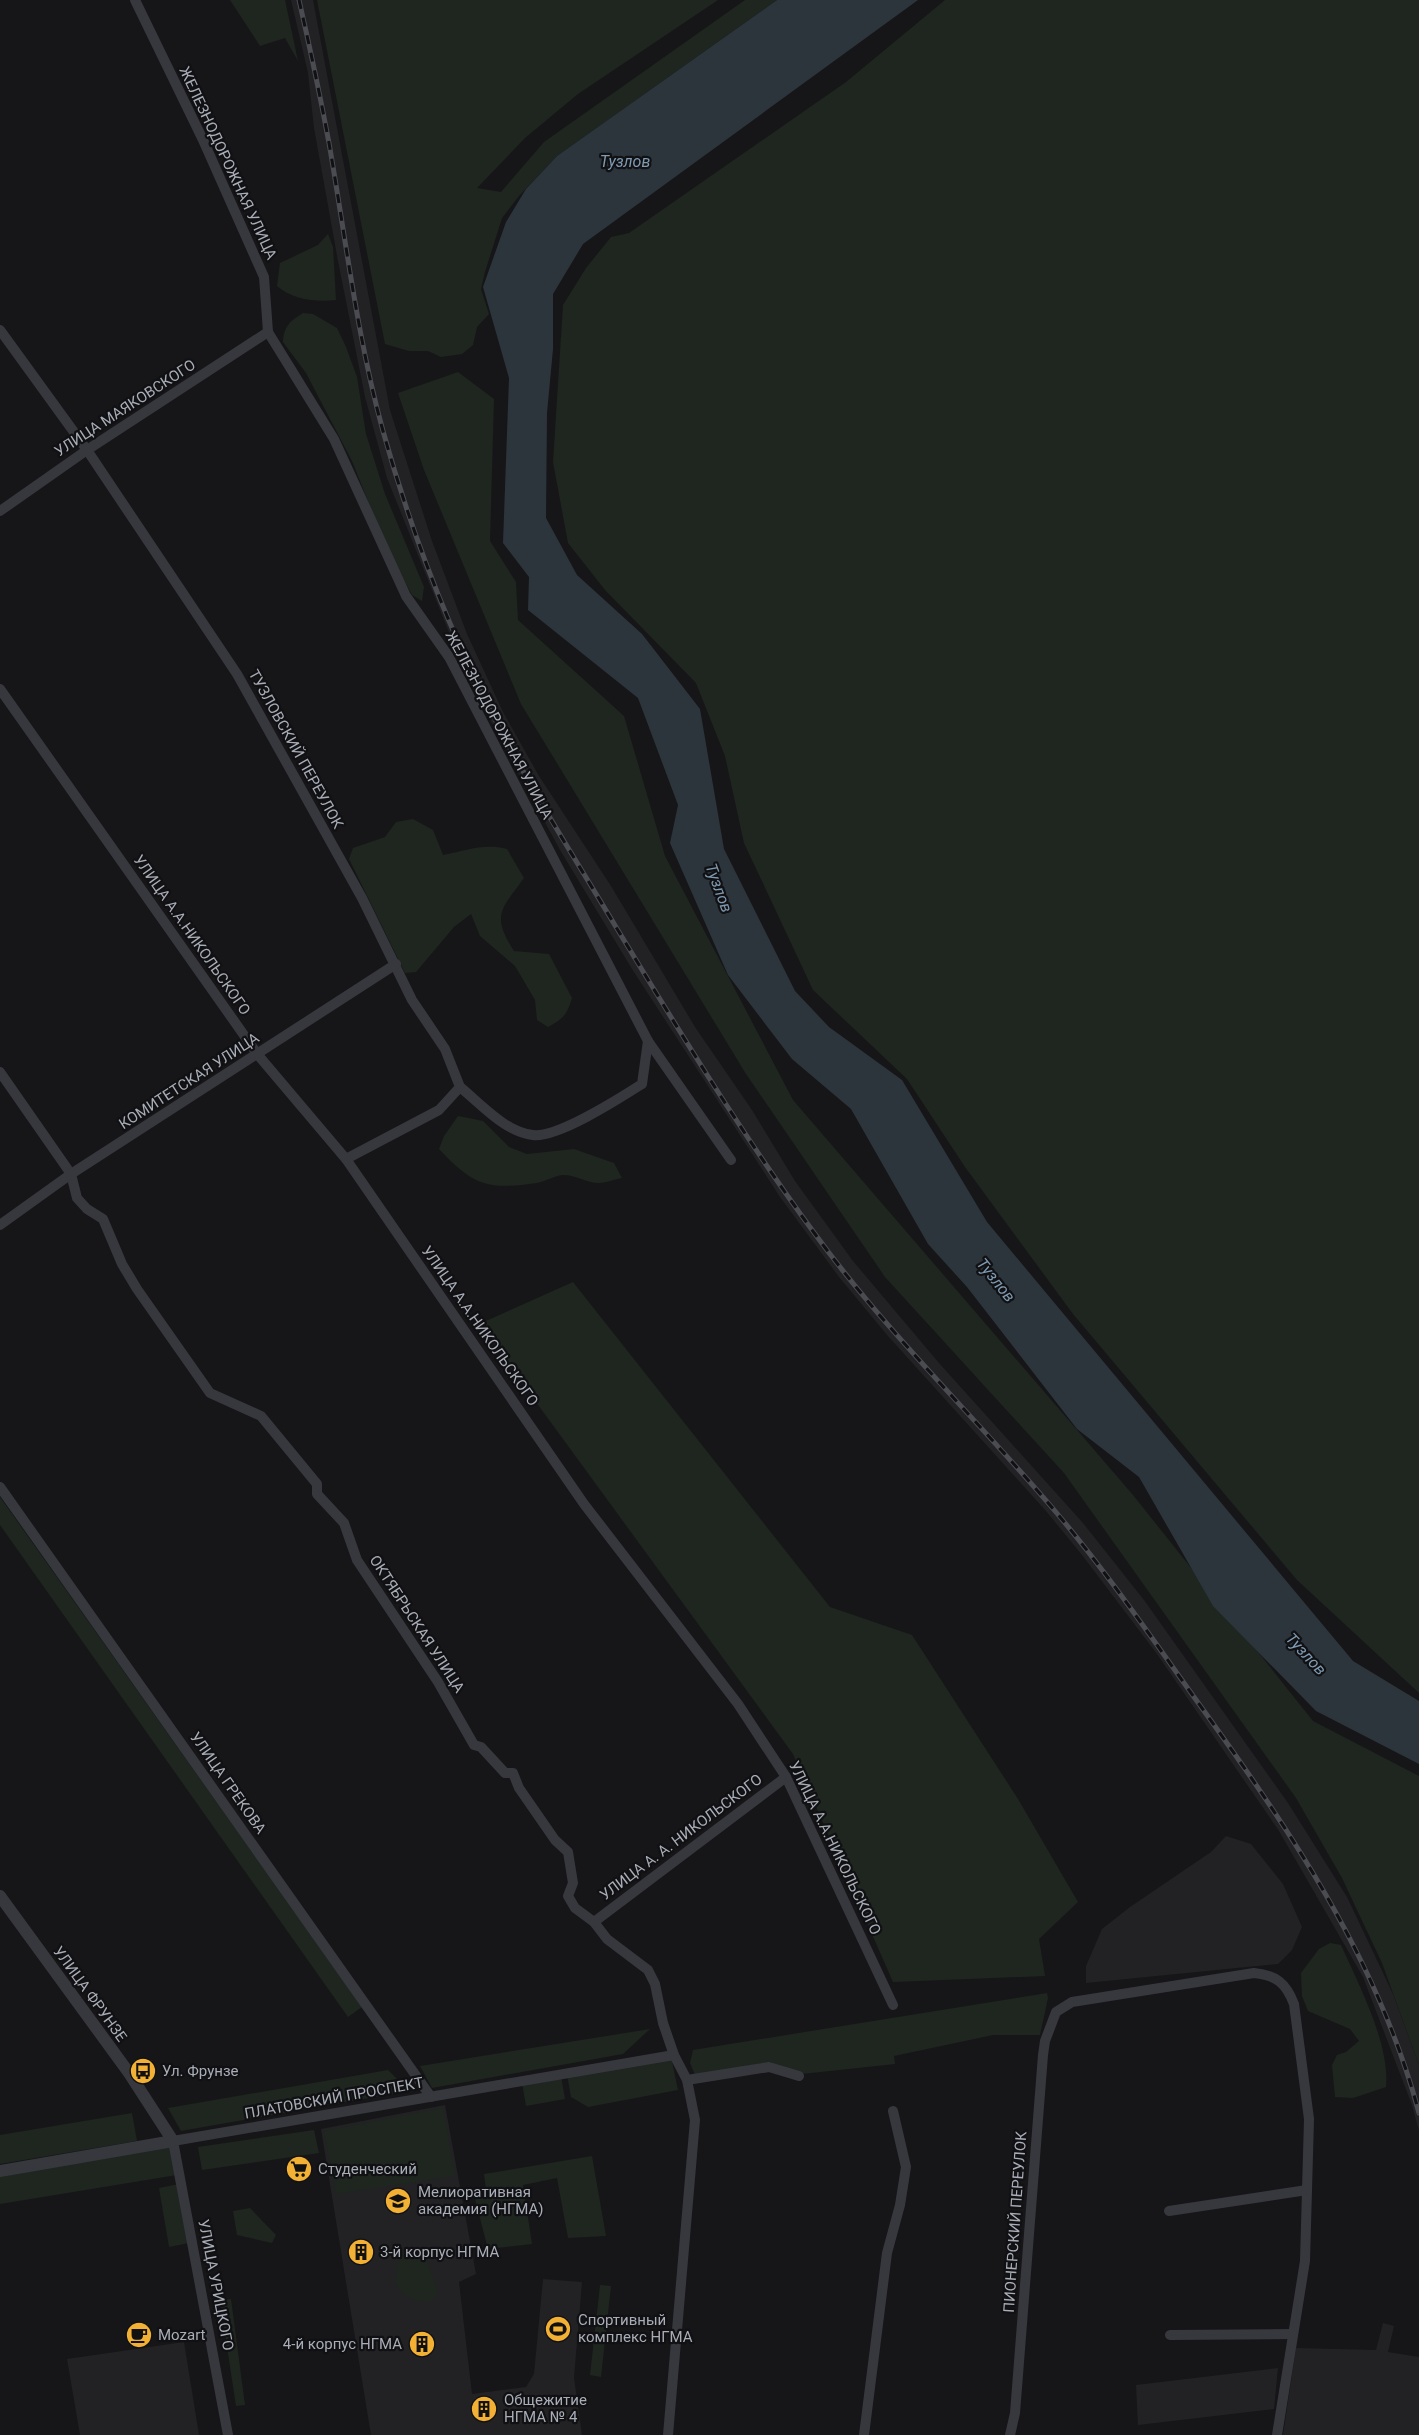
<svg xmlns="http://www.w3.org/2000/svg" width="1419" height="2435" viewBox="0 0 1419 2435" font-family="Roboto,sans-serif">
  <style>
    .built { fill: #222225 }
    .green { fill: #1e261f }
    .water { fill: #2c353c }
    .lines { fill: none; stroke-linecap: round; stroke-linejoin: round }
    .minor { stroke: #37383d; stroke-width: 10 }
    .tertiary { stroke: #37383d; stroke-width: 12 }
    .rail-casing { stroke: #4a4c52; stroke-width: 5 }
    .rail { stroke: #111113; stroke-width: 3; stroke-dasharray: 9; stroke-linecap: butt }
    .labels { text-anchor: middle; dominant-baseline: central; stroke-width: 4.5; stroke-linejoin: round; paint-order: stroke }
    .street-label { font-size: 15px; fill: #a8adb8; stroke: #111113 }
    .poi-label { font-size: 15px; fill: #a8adb8; stroke: #111113; text-anchor: start }
    .water-label { font-size: 16px; font-style: italic; fill: #7f9bb3; stroke: #111113 }
  </style>
  <rect width="100%" height="100%" fill="#161618"/>
  <!-- built -->
  <g class="built">
    <polygon points="291,0 313,0 390,410 432,541 467,634 503,712 539,776 611,886 695,1027 752,1110 795,1181 853,1261 939,1363 1083,1523 1144,1600 1288,1803 1347,1897 1393,1994 1419,2065 1419,2131 1412,2105 1363,1977 1279,1831 1157,1654 1082,1555 1046,1511 887,1335 839,1277 780,1197 632,969 560,850 522,780 465,672 387,478 365,397 338,261 314,128 308,73"/>
    <polygon points="1226,1836 1251,1844 1283,1884 1302,1927 1292,1950 1278,1964 1086,1983 1086,1966 1102,1929 1130,1907 1211,1852"/>
    <polygon points="445,2105 476,2274 459,2282 472,2394 526,2387 534,2374 543,2279 582,2282 574,2378 582,2435 371,2435 321,2129"/>
    <polygon points="1383,2323 1394,2326 1388,2352 1419,2357 1419,2435 1283,2435 1296,2348 1376,2350"/>
    <polygon points="184,2342 199,2435 80,2435 67,2359"/>
    <polygon points="1278,2368 1274,2409 1138,2425 1136,2385"/>
  </g>
  <!-- green -->
  <g class="green">
    <polygon points="230,0 285,0 298,61 285,38 260,46"/>
    <polygon points="317,0 718,0 578,94 525,138 477,188 501,192 544,142 745,0 777,0 557,156 519,196 502,218 485,272 481,289 489,314 477,327 473,345 462,354 441,357 428,351 409,351 385,344"/>
    <polygon points="945,0 1419,0 1419,1693 1297,1580 1073,1314 965,1167 907,1079 813,990 744,843 725,756 696,683 605,590 568,543 553,462 563,305 586,268 611,237 629,233 846,82"/>
    <path d="M328,234L333,247L336,300C316,302 293,300 277,286L280,263L318,245Z"/>
    <path d="M303,313L313,314L337,328L346,347L357,377L366,434L385,494L424,587L422,601L412,595L387,549L352,461L306,373L283,342C284,326 290,321 303,313Z"/>
    <polygon points="458,372 494,399 490,541 516,582 518,620 624,716 665,856 793,1100 1133,1495 1313,1721 1419,1776 1419,2065 1382,1963 1342,1878 1296,1798 1064,1473 885,1277 746,1074 521,704 424,470 398,393"/>
    <path d="M413,819L433,830L443,855C465,851 484,843 507,849L524,878C501,910 491,915 514,951L549,954L572,998C567,1015 563,1019 548,1027L537,1020L535,1000L515,966L480,936L471,914L454,927L416,972L405,973L349,859L353,848L385,837L396,822Z"/>
    <path d="M458,1116L483,1121L509,1147L527,1154L574,1149L614,1163L622,1178C615,1179 606,1183 599,1183C587,1183 576,1175 563,1175C553,1176 547,1181 537,1183C487,1190 474,1186 439,1149L444,1136Z"/>
    <polygon points="573,1282 830,1607 912,1635 1018,1799 1078,1902 1039,1939 1045,1976 893,1982 793,1754 479,1324"/>
    <polygon points="0,1497 362,2007 348,2017 0,1525"/>
    <path d="M1330,1943L1341,1945C1359,1985 1390,2044 1386,2087L1353,2098L1335,2097L1332,2065L1337,2055L1346,2052L1359,2041L1350,2029L1308,2011L1302,1996L1301,1973L1319,1949Z"/>
    <polygon points="1047,1993 1048,1998 1040,2035 993,2035 894,2056 895,2064 802,2074 770,2062 695,2075 690,2063 693,2050"/>
    <polygon points="650,2029 623,2054 432,2088 420,2066"/>
    <polygon points="671,2057 678,2090 588,2107 571,2097 567,2075"/>
    <polygon points="388,2070 409,2091 181,2131 168,2108"/>
    <polygon points="561,2076 565,2099 526,2106 522,2083"/>
    <polygon points="443,2108 455,2176 336,2194 324,2131"/>
    <polygon points="132,2113 137,2141 0,2164 0,2135"/>
    <polygon points="314,2130 319,2153 202,2170 198,2147"/>
    <polygon points="170,2146 177,2175 0,2204 0,2177"/>
    <polygon points="592,2156 606,2236 568,2238 557,2178 523,2185 532,2244 488,2249 475,2199 487,2197 484,2174"/>
    <polygon points="179,2184 189,2243 169,2247 159,2188"/>
    <polygon points="250,2208 276,2235 272,2243 237,2235 233,2211"/>
    <path d="M416,2248L426,2258L438,2293L431,2301C412,2302 405,2298 395,2282L398,2264L404,2251Z"/>
    <polygon points="600,2285 611,2286 601,2377 590,2375"/>
    <polygon points="231,2299 245,2405 236,2406 220,2301"/>
  </g>
  <!-- water -->
  <polygon class="water" points="777,0 918,0 583,244 553,294 553,349 547,413 546,518 577,575 642,634 700,709 724,849 795,991 829,1027 902,1080 987,1222 1353,1661 1419,1701 1419,1764 1316,1711 1213,1606 1139,1477 1077,1429 967,1287 928,1244 851,1109 792,1059 728,975 670,843 678,805 638,698 528,610 529,577 503,543 509,378 483,287 506,222 526,189 557,156"/>
  <g class="lines">
    <!-- minor -->
    <g class="minor">
      <polyline points="135,0 203,140 264,277 268,332 334,439 406,596 449,657 648,1041 731,1160"/>
      <polyline points="0,330 87,450 237,674 362,898 412,1000 445,1049 460,1087 439,1110 346,1159"/>
      <polyline points="0,511 87,450 268,332"/>
      <polyline points="0,689 258,1055 346,1159 584,1504 738,1704 786,1777 893,2005"/>
      <polyline points="0,1072 71,1174 77,1198 87,1209 103,1219 122,1264 137,1289 210,1393 261,1416 317,1484 317,1494 344,1523 357,1560 438,1682 474,1745 481,1747 505,1773 513,1773 519,1788 555,1840 568,1852 573,1883 568,1896 575,1908 594,1922 607,1939 648,1970 655,1984 663,2023 674,2055 687,2080 695,2120 668,2435"/>
      <path d="M460,1087C481,1104 505,1132 533,1135C558,1138 620,1098 642,1084L648,1041"/>
      <polyline points="0,1225 71,1174 396,964"/>
      <polyline points="0,1487 431,2097"/>
      <polyline points="594,1922 786,1777"/>
      <polyline points="687,2080 769,2067 799,2076"/>
      <polyline points="1169,2211 1307,2190"/>
      <polyline points="1170,2335 1293,2334"/>
      <polyline points="228,2435 173,2141 674,2055"/>
      <polyline points="864,2435 887,2253 900,2205 906,2167 893,2111"/>
      <path d="M1010,2435L1015,2413L1043,2055L1045,2041L1056,2012L1072,2002L1254,1973C1276,1975 1286,1983 1294,2004L1309,2119L1305,2261L1277,2435"/>
    </g>
    <!-- tertiary -->
    <polyline class="tertiary" points="0,1896 129,2073 173,2141 0,2171"/>
    <!-- rail casing -->
    <g class="rail-casing">
      <path id="rail" d="M299,0C310,48 320,95 329,143C346,240 357,337 383,431C411,532 450,633 499,727C534,795 576,860 616,927C679,1031 743,1136 815,1234C887,1333 976,1418 1055,1511C1105,1570 1149,1634 1194,1697C1287,1826 1377,1956 1419,2113"/>
    </g>
    <!-- rail -->
    <use href="#rail" class="rail"/>
  </g>
  <!-- icons -->
  <defs>
    <g id="bus-disc" transform="scale(1.35)"><circle r="9.5" fill="#f2b134" stroke="#111113"/><path d="M-5-6H5V4H4V6H2V4H-2V6H-4V4H-5ZM-3.5-4V0h7V-4ZM-3.5 1.2v1.5H-2V1.2ZM2 1.2v1.5H3.5V1.2Z" fill="#111"/></g>
    <g id="supermarket-disc" transform="scale(1.35)"><circle r="9.5" fill="#f2b134" stroke="#111113"/><path d="M-6-5.5h2.5l.6 2H6L4.5 2H-2.5L-4.4-4H-6ZM-1.5 3.2a1.3 1.3 0 1 0 .1 0ZM3 3.2a1.3 1.3 0 1 0 .1 0Z" fill="#111"/></g>
    <g id="university-disc" transform="scale(1.35)"><circle r="9.5" fill="#f2b134" stroke="#111113"/><path d="M0-5L7-2L0 1L-7-2ZM-4 1L0 2.5L4 1V4Q0 6-4 4Z" fill="#111"/></g>
    <g id="building-disc" transform="scale(1.35)"><circle r="9.5" fill="#f2b134" stroke="#111113"/><path d="M-4-6H4V6H1V3H-1V6H-4ZM-2.5-4.3h1.7v1.8h-1.7ZM.8-4.3h1.7v1.8H.8ZM-2.5-1h1.7V.8h-1.7ZM.8-1h1.7V.8H.8Z" fill="#111"/></g>
    <g id="stadium-disc" transform="scale(1.35)"><circle r="9.5" fill="#f2b134" stroke="#111113"/><path d="M0-5a6.5 5 0 1 0 0 10a6.5 5 0 1 0 0-10ZM-3.5-1.8h7v3.6h-7Z" fill="#111"/></g>
    <g id="cafe-disc" transform="scale(1.35)"><circle r="9.5" fill="#f2b134" stroke="#111113"/><path d="M-5.5-4.5H6V0H3Q3 3.5 0 3.5H-2.5Q-5.5 3.5-5.5 0ZM3-3.2v2h1.7v-2ZM-6 4.5H4V6H-6Z" fill="#111"/></g>
  </defs>
  <g fill-rule="evenodd">
    <use href="#bus-disc" x="143" y="2071"/>
    <use href="#supermarket-disc" x="299" y="2169"/>
    <use href="#university-disc" x="398" y="2201"/>
    <use href="#building-disc" x="361" y="2252"/>
    <use href="#stadium-disc" x="558" y="2329"/>
    <use href="#cafe-disc" x="139" y="2335"/>
    <use href="#building-disc" x="422" y="2344"/>
    <use href="#building-disc" x="484" y="2409"/>
  </g>
  <g class="labels">
    <!-- street labels -->
    <g class="street-label">
      <text transform="translate(228 163) rotate(65)">ЖЕЛЕЗНОДОРОЖНАЯ УЛИЦА</text>
      <text transform="translate(125 408) rotate(-33)">УЛИЦА МАЯКОВСКОГО</text>
      <text transform="translate(499 725) rotate(62)">ЖЕЛЕЗНОДОРОЖНАЯ УЛИЦА</text>
      <text transform="translate(296 749) rotate(61)">ТУЗЛОВСКИЙ ПЕРЕУЛОК</text>
      <text transform="translate(192 935) rotate(55)">УЛИЦА А.А.НИКОЛЬСКОГО</text>
      <text transform="translate(189 1081) rotate(-33)">КОМИТЕТСКАЯ УЛИЦА</text>
      <text transform="translate(480 1326) rotate(55)">УЛИЦА А.А.НИКОЛЬСКОГО</text>
      <text transform="translate(417 1624) rotate(57)">ОКТЯБРЬСКАЯ УЛИЦА</text>
      <text transform="translate(228 1783) rotate(55)">УЛИЦА ГРЕКОВА</text>
      <text transform="translate(681 1837) rotate(-37)">УЛИЦА А. А. НИКОЛЬСКОГО</text>
      <text transform="translate(835 1848) rotate(64)">УЛИЦА А.А.НИКОЛЬСКОГО</text>
      <text transform="translate(90 1994) rotate(54)">УЛИЦА ФРУНЗЕ</text>
      <text transform="translate(334 2098) rotate(-10)">ПЛАТОВСКИЙ ПРОСПЕКТ</text>
      <text transform="translate(1015 2222) rotate(-86)">ПИОНЕРСКИЙ ПЕРЕУЛОК</text>
      <text transform="translate(216 2285) rotate(79)">УЛИЦА УРИЦКОГО</text>
    </g>
    <!-- poi labels -->
    <g class="poi-label">
      <text x="162" y="2071">Ул. Фрунзе</text>
      <text x="318" y="2169">Студенческий</text>
      <text x="418" y="2192">Мелиоративная<tspan x="418" dy="17">академия (НГМА)</tspan></text>
      <text x="380" y="2252">3-й корпус НГМА</text>
      <text x="578" y="2320">Спортивный<tspan x="578" dy="17">комплекс НГМА</tspan></text>
      <text x="158" y="2335">Mozart</text>
      <text x="402" y="2344" text-anchor="end">4-й корпус НГМА</text>
      <text x="504" y="2400">Общежитие<tspan x="504" dy="17">НГМА № 4</tspan></text>
    </g>
    <!-- water labels -->
    <g class="water-label">
      <text x="625" y="161">Тузлов</text>
      <text transform="translate(719 888) rotate(70)">Тузлов</text>
      <text transform="translate(996 1280) rotate(51)">Тузлов</text>
      <text transform="translate(1306 1654) rotate(47)">Тузлов</text>
    </g>
  </g>
</svg>
